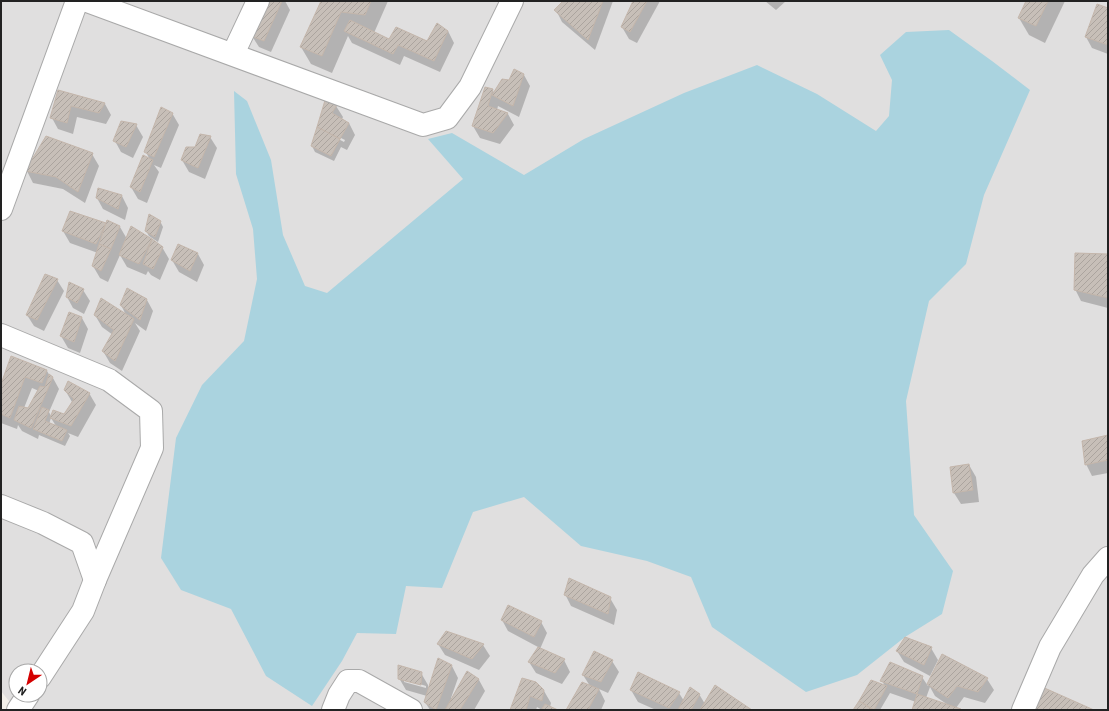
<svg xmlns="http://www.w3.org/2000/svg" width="1109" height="711" viewBox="0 0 1109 711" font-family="'Roboto Condensed',sans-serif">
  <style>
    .residential { fill: #e0dfdf; fill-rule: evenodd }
    .water { fill: #aad3df }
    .shadow { fill: #0003; fill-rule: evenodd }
    .building { fill: url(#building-hatch); stroke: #c4b6ab }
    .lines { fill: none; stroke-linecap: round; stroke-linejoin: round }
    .minor-casing { stroke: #a9a9a9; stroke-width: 24 }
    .minor { stroke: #fff; stroke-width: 22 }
  </style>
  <defs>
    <pattern id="building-hatch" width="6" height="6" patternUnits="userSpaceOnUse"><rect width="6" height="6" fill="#c7bfb8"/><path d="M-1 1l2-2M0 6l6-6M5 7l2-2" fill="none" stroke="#aba49e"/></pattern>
  </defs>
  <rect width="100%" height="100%" fill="#f2efe9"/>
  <!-- residential -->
  <path class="residential" d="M1,1H1108V710H16L1,691ZM16,671H40V695H16Z"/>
  <!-- water -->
  <polygon class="water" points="949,30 992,61 1030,90 984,195 966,264 929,301 906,401 914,515 953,571 942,614 905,637 857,675 806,692 712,627 691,577 647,561 581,546 524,497 473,512 442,588 406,586 396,634 357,633 342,661 312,706 266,676 231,609 181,590 161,558 176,438 202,385 244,341 257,279 253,229 236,174 234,91 247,101 271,160 283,235 305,286 327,293 463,179 428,139 452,133 524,175 584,139 684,93 757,65 817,94 876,131 889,116 892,80 880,55 906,32"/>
  <!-- shadow -->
  <g class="shadow">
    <polygon points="267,1 285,1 290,10 271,52 259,47 252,36"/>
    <polygon points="322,1 388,1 374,33 389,40 428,42 448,31 454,43 440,72 404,56 400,65 352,43 348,36 332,73 311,64 301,47"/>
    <polygon points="564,1 613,1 595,50 562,22 556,10"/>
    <polygon points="634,1 660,1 637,43 629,39 622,27"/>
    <polygon points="765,1 786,1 776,10"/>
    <polygon points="1027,1 1065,1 1045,43 1029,35 1019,18"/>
    <polygon points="1108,9 1108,54 1092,48 1086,37"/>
    <polygon points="524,75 530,86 519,117 498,106 497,110 508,114 514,125 500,144 480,138 473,126 493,90 494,93 509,81"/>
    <polygon points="59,91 105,104 111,115 106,124 77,117 73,134 58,129 52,118"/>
    <path d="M327,99L336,106L343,117L342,119L349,123L355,135L347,150L341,147L334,161L315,152L312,146ZM325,130L345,140L344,142L325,132Z"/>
    <polygon points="172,113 179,125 161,168 154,165 159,172 147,203 138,199 131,187 150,160 146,152"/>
    <polygon points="122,122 136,125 143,137 133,158 121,152 115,141"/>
    <polygon points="46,137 92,154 99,166 85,203 63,189 33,183 27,171"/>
    <polygon points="210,137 217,148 205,179 189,172 182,160"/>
    <polygon points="99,190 122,196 128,208 125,220 103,209 97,198"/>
    <polygon points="160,221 163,227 158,242 149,236 146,231"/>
    <polygon points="108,222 120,227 127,239 131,228 162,247 169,259 160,280 151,275 148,271 146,275 127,267 120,255 108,282 100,278 93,266 98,253 70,243 63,231 105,224 107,226"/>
    <polygon points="198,254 204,265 197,282 179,272 172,260"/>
    <polygon points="1108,255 1108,308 1081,301 1075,289"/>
    <polygon points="57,280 64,291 44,331 34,326 27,315"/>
    <polygon points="83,290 90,301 84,314 73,308 67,297"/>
    <polygon points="147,300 153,311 146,331 135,323 140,331 122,371 110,363 103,351 113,335 102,327 95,315 126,315 121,305"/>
    <polygon points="82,318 88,329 80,353 68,348 61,336"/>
    <path d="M12,358L47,371L50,376L53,378L59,389L49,412L51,416L64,415L72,402L65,390L89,393L96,405L78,437L68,433L70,436L65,446L39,435L38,439L22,431L18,425L17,429L1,423V387ZM32,388L39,391L28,410L24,408ZM51,418L56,426L49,424Z"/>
    <polygon points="1108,436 1108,473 1092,476 1086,464"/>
    <polygon points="969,465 976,477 979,502 961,504 954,493 951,468"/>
    <polygon points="565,594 610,598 617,610 614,625 571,606"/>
    <polygon points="502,620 541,622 547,633 540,649 564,660 570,672 562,684 536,673 529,662 538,647 508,631"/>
    <polygon points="438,644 483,645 490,656 479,670 445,655"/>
    <polygon points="931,648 938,660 930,676 904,662 897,651"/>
    <path d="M942,655L987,679L994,690L985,703L964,697L956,708L961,710H914L916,702L890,693L880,710H854L871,681L885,686L882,681L922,677L928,686ZM930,687L935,696L948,705L926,698Z"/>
    <path d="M438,660L452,666L458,678L451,698H452L467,672L479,680L485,691L474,710H430L425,702L427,696L406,690L399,678L421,673L428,685V691ZM404,679L426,686V688L404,682Z"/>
    <polygon points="612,661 619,672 608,693 599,689 605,701 601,710 568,710 590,686 583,675"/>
    <polygon points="523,679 544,691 551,703 550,707 555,710 542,710 537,707 536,710 511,710"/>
    <polygon points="631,690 679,693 684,701 699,694 705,704 750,710 656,710 638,702"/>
  </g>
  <!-- building -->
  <g class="building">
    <polygon points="266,1 282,1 264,41 251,36"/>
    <polygon points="321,1 371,1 365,15 341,12 322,56 300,47"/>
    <polygon points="563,1 603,1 588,40 554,10"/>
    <polygon points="633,1 647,1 630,32 621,27"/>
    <polygon points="1026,1 1048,1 1036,26 1018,18"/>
    <polygon points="1097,4 1108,8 1108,45 1085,37"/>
    <polygon points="350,20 389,39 396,27 427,41 437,23 448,31 434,61 398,45 393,54 344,31"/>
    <polygon points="514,69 524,74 513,106 492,95 502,79 509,80"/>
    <polygon points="485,87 493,89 488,106 508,113 493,133 472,126"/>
    <polygon points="58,90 105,103 99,113 71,106 67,123 50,118"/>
    <polygon points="326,97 337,105 332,113 349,123 340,139 317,127"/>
    <polygon points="161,107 173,113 154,157 144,152"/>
    <polygon points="121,121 137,124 126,147 113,141"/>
    <polygon points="317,127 340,139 331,156 311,146"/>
    <polygon points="200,134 211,136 198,168 181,160 186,147 195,147"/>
    <polygon points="46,136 93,153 78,192 56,177 25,171"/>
    <polygon points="143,155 153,160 140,192 130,187"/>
    <polygon points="98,188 122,195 118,209 96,198"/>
    <polygon points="70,211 106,223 96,244 62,231"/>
    <polygon points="149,214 161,221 155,237 145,231"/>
    <polygon points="107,220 120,226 111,249 99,244"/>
    <polygon points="131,226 152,239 139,264 119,255"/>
    <polygon points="152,239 163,247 153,269 143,264"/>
    <polygon points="99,244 111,249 101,271 92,266"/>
    <polygon points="178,244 198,253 190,271 171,260"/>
    <polygon points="1075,253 1108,254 1108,298 1074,290"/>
    <polygon points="45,274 58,279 37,320 26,315"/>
    <polygon points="69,282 84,289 77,303 66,297"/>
    <polygon points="127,288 147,299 140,320 120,305"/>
    <polygon points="101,298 134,319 115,361 102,351 114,330 94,315"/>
    <polygon points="69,312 82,317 74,342 60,336"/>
    <polygon points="11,356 47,370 42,383 25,377 10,418 1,414 1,384"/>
    <polygon points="49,374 53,377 31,428 14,420 19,406 28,408 40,386 45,387"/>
    <polygon points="68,381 90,393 71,426 50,418 53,410 64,414 74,399 64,390"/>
    <polygon points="42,407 49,410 45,421 67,430 62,441 33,429"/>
    <polygon points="1108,435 1108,460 1085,465 1082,441"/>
    <polygon points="969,464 973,490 953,493 950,467"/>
    <polygon points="569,578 611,597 608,614 564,595"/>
    <polygon points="508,605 542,621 534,637 501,620"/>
    <polygon points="446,631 484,644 472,659 437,644"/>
    <polygon points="905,637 932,647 924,665 896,651"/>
    <polygon points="538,647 565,659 555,673 528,662"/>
    <polygon points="594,651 613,660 601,682 582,675"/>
    <polygon points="942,654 988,678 978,692 957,686 948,698 927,684"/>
    <polygon points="438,658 452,665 436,710 424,702"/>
    <polygon points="890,662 923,676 917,694 880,681"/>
    <polygon points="398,665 422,672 421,685 398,679"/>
    <polygon points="467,671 479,679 460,710 445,710"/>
    <polygon points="638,672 680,692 669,708 630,690"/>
    <polygon points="522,678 536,682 544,690 542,701 530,696 526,710 510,710"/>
    <polygon points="871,680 887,686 874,710 859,701"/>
    <polygon points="582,682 599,689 588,710 566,710"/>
    <polygon points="715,685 752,710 700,710"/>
    <polygon points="1040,686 1094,710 1027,710"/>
    <polygon points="690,687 700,694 691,710 678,710"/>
    <polygon points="917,694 961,709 960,710 912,710"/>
    <polygon points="859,701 873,710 853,710"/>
    <polygon points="545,704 558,710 541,710"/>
  </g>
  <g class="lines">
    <!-- minor casing -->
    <g class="minor-casing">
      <g id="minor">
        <polyline points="87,1 423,125 447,118 470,87 512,1"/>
        <polyline points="233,54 258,1"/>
        <polyline points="1,209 77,1"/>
        <polyline points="1,335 109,380 151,411 152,448 95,580 83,611 40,677"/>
        <polyline points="1,506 43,523 82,543 95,580"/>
        <polyline points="18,710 28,695"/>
        <polyline points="333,710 339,695 348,681 359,681 411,710"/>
        <polyline points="1023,710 1050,647 1093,575 1108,558"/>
      </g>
    </g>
    <!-- minor -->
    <use href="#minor" class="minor"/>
  </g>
  <!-- border -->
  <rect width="1109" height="711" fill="none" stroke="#222222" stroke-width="4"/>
  <!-- north arrow -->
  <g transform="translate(28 683) rotate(215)"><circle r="19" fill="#ffffff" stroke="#a7a7a7"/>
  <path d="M0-3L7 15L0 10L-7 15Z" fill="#d40000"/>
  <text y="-6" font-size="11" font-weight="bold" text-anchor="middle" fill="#222222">N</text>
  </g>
</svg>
